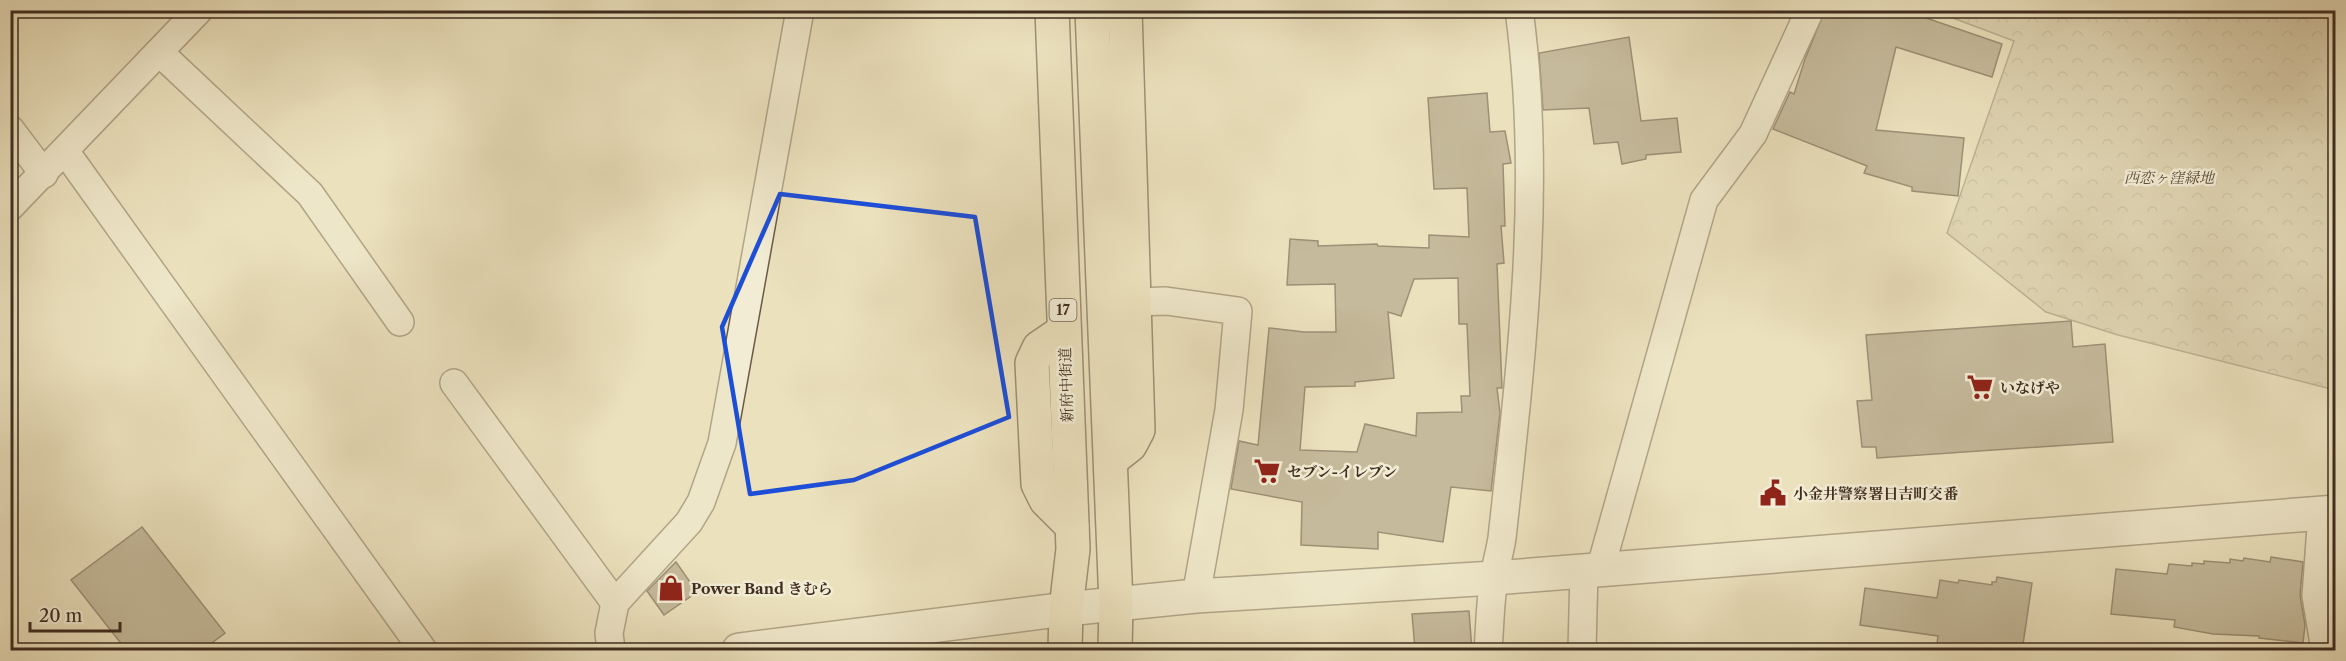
<svg xmlns="http://www.w3.org/2000/svg" width="2346" height="661" viewBox="0 0 2346 661" font-family="'Libre Caslon Text','Noto Serif JP',serif">
  <style>
    .park { fill: url(#park-crowns); stroke: #867861; stroke-width: 1.5 }
    .building { fill: #988b72; stroke: #3f2d20; stroke-width: 1.5; fill-rule: evenodd }
    .lines { fill: none; stroke-linecap: round; stroke-linejoin: round }
    .minor-casing { stroke: #6a5a47; stroke-width: 30 }
    .tertiary-casing { stroke: #6a5a47; stroke-width: 36 }
    .primary-casing { stroke: #3f2d20; stroke-width: 36 }
    .minor { stroke: #f2ecd4; stroke-width: 27 }
    .tertiary { stroke: #f2ecd4; stroke-width: 33 }
    .primary { stroke: #ebe1bd; stroke-width: 33 }
    .marked { fill: none; stroke: #1d4ed8; stroke-width: 4.5; stroke-linejoin: round }
    .labels { text-anchor: middle; dominant-baseline: central; stroke-width: 5; stroke-linejoin: round; paint-order: stroke }
    .shield { fill: #f2ecd4; stroke: #756656; stroke-width: 1.5 }
    .shield-label { font-size: 14px; font-weight: bold; fill: #3f2d20 }
    .park-label { font-size: 15px; font-style: italic; fill: #5c4b3a; stroke: #f2ecd4 }
    .street-label { font-size: 15px; fill: #3f2d20; stroke: #f2ecd4 }
    .poi-label { font-size: 15px; font-weight: bold; fill: #3f2d20; stroke: #f2ecd4; text-anchor: start }
  </style>
  <defs>
    <pattern id="park-crowns" width="20" height="18" patternUnits="userSpaceOnUse" patternTransform="scale(1.5)"><rect width="20" height="18" fill="#cec2a2"/><path d="M2 6a3 3 0 1 1 6 0M12 15a3 3 0 1 1 6 0" fill="none" stroke="#a99e84"/></pattern>
  </defs>
  <rect width="100%" height="100%" fill="#ebe1bd"/>
  <filter id="stains"><feTurbulence type="fractalNoise" baseFrequency=".00333" numOctaves="4"/><feColorMatrix values="0 0 0 0 .2 0 0 0 0 .09 0 0 0 0 .02 0 0 0 .5 -.17"/></filter>
  <radialGradient id="worn" r=".72"><stop offset=".6" stop-color="#630" stop-opacity="0"/><stop offset="1" stop-color="#630" stop-opacity=".3"/></radialGradient>
  <!-- park -->
  <polygon class="park" points="1947,11 2335,11 2335,390 2118,335 2046,312 1947,233 2014,41 1945,15"/>
  <!-- building -->
  <g class="building">
    <polygon points="1825,10 1903,10 2002,44 1992,77 1896,47 1876,130 1964,138 1958,196 1912,191 1912,187 1864,173 1867,166 1773,129 1790,92 1794,94 1805,59"/>
    <polygon points="1629,37 1641,121 1677,118 1681,152 1646,155 1646,159 1622,164 1618,142 1594,144 1589,108 1543,110 1539,53"/>
    <path d="M1487,93L1490,132L1505,131L1511,163L1503,164L1505,226H1501L1504,263L1497,264L1502,388H1497L1500,413L1491,491L1451,487L1443,542L1378,532V549L1301,545L1302,502L1231,489L1239,441L1258,445L1269,328L1304,332H1336L1335,284L1287,285L1290,239L1318,241V246L1377,244L1378,246L1429,248V235L1469,237L1467,188L1434,189L1428,98ZM1458,278L1459,324H1467L1470,396H1461L1462,412L1417,413L1416,436L1365,424L1357,452L1300,450L1305,387L1355,386V382L1394,378L1388,312L1401,316L1414,279Z"/>
    <polygon points="2071,321 2073,347 2105,344 2113,442 1877,458 1876,447 1862,447 1857,401 1872,400 1866,335"/>
    <polygon points="142,527 225,633 201,651 127,651 71,580"/>
    <polygon points="2271,557 2303,562 2300,595 2305,625 2303,643 2259,638 2259,636 2213,634 2174,627 2175,620 2111,614 2116,569 2167,574 2169,564 2192,566 2192,563 2204,564 2204,561 2230,563 2230,559 2243,561 2244,558 2270,562"/>
    <polygon points="676,562 697,592 664,615 647,591"/>
    <polygon points="1997,577 2032,583 2022,651 1936,651 1938,636 1860,625 1865,588 1937,598 1940,580 1958,583 1959,580 1992,585 1992,582 1996,582"/>
    <polygon points="1469,611 1472,651 1432,651 1433,647 1415,649 1412,614"/>
  </g>
  <g class="lines">
    <!-- minor casing -->
    <g class="minor-casing">
      <g id="minor">
        <polyline points="159,52 310,194 400,322"/>
        <polyline points="10,129 44,174"/>
        <polyline points="65,151 423,650"/>
        <polyline points="10,207 199,10"/>
        <polyline points="1135,302 1166,301 1238,311 1229,410 1196,596"/>
        <polyline points="454,383 615,603"/>
        <polyline points="2322,513 2316,596 2325,650"/>
        <polyline points="1600,570 1704,200 1753,134 1810,10"/>
        <polyline points="611,650 609,633 615,603 689,522 701,502 722,443 800,10"/>
        <path d="M1488,650C1490,626 1490,602 1494,578C1496,564 1500,551 1502,538C1521,364 1543,185 1519,10"/>
        <polyline points="1582,650 1584,571"/>
      </g>
    </g>
    <!-- tertiary casing -->
    <g class="tertiary-casing">
      <polyline id="tertiary" points="739,650 1066,609 1196,596 1494,578 2336,512"/>
    </g>
    <!-- primary casing -->
    <g class="primary-casing">
      <g id="primary">
        <polyline points="1052,10 1073,549 1066,609 1065,650"/>
        <polyline points="1092,10 1116,604 1115,650"/>
        <polyline points="1064,331 1039,348 1032,363 1038,484 1046,500 1072,526"/>
        <polyline points="1111,460 1130,445 1138,430 1125,10"/>
      </g>
    </g>
    <!-- minor -->
    <use href="#minor" class="minor"/>
    <!-- tertiary -->
    <use href="#tertiary" class="tertiary"/>
    <!-- primary -->
    <use href="#primary" class="primary"/>
  </g>
  <!-- marked area -->
  <path d="M0 0H2346V661H0ZM780,194L975,217L1009,417L854,480L750,494L722,327Z" fill="#ebe1bd" fill-opacity=".55" fill-rule="evenodd"/>
  <path class="marked" d="M780,194L975,217L1009,417L854,480L750,494L722,327Z"/>
  <!-- icons -->
  <defs>
    <g id="supermarket-bare" transform="scale(2.07)"><path d="M-6-5.5h2.5l.6 2H6L4.5 2H-2.5L-4.4-4H-6ZM-1.5 3.2a1.3 1.3 0 1 0 .1 0ZM3 3.2a1.3 1.3 0 1 0 .1 0Z" fill="#8f2418" stroke="#f2ecd4" stroke-width="2.5" paint-order="stroke"/></g>
    <g id="civic-bare" transform="scale(2.07)"><path d="M-.6-6.5H3V-4.5H.6V-3L4-1V1h2V6H-6V1h2V-1L-.6-3ZM-1.2 2.5V6h2.4V2.5Z" fill="#8f2418" stroke="#f2ecd4" stroke-width="2.5" paint-order="stroke"/></g>
    <g id="shop-bare" transform="scale(2.07)"><path d="M-5-2.5h2.3a2.7 3.5 0 0 1 5.4 0H5L5.5 6h-11ZM-1.5-2.5h3a1.5 2.3 0 0 0-3 0Z" fill="#8f2418" stroke="#f2ecd4" stroke-width="2.5" paint-order="stroke"/></g>
  </defs>
  <g fill-rule="evenodd">
    <use href="#supermarket-bare" x="1980" y="387"/>
    <use href="#supermarket-bare" x="1267" y="471"/>
    <use href="#civic-bare" x="1773" y="493"/>
    <use href="#shop-bare" x="671" y="588"/>
  </g>
  <g class="labels">
    <!-- shield labels -->
    <rect class="shield" x="1049.5" y="299" width="27" height="22" rx="4.5"/>
    <g class="shield-label">
      <text x="1063" y="310">17</text>
    </g>
    <!-- park labels -->
    <g class="park-label">
      <text x="2169" y="177">西恋ヶ窪緑地</text>
    </g>
    <!-- street labels -->
    <g class="street-label">
      <text transform="translate(1066 385) rotate(-92)">新府中街道</text>
    </g>
    <!-- poi labels -->
    <g class="poi-label">
      <text x="2000" y="387">いなげや</text>
      <text x="1287" y="471">セブン-イレブン</text>
      <text x="1793" y="493">小金井警察署日吉町交番</text>
      <text x="691" y="588">Power Band きむら</text>
    </g>
  </g>
  <!-- margin -->
  <rect width="2346" height="661" fill="none" stroke="#ebe1bd" stroke-width="36"/>
  <rect x="12" y="12" width="2322" height="637" fill="none" stroke="#3f2d20" stroke-width="3"/>
  <rect x="18" y="18" width="2310" height="625" fill="none" stroke="#3f2d20" stroke-width="1.5"/>
  <!-- scale -->
  <path d="M30 622v9h90v-9" fill="none" stroke="#3f2d20" stroke-width="3"/>
  <text x="39" y="622" font-size="18" fill="#3f2d20" stroke="#f2ecd4" stroke-width="4.5" paint-order="stroke">20 m</text>
  <rect width="100%" height="100%" filter="url(#stains)"/>
  <rect width="100%" height="100%" fill="url(#worn)"/>
</svg>
